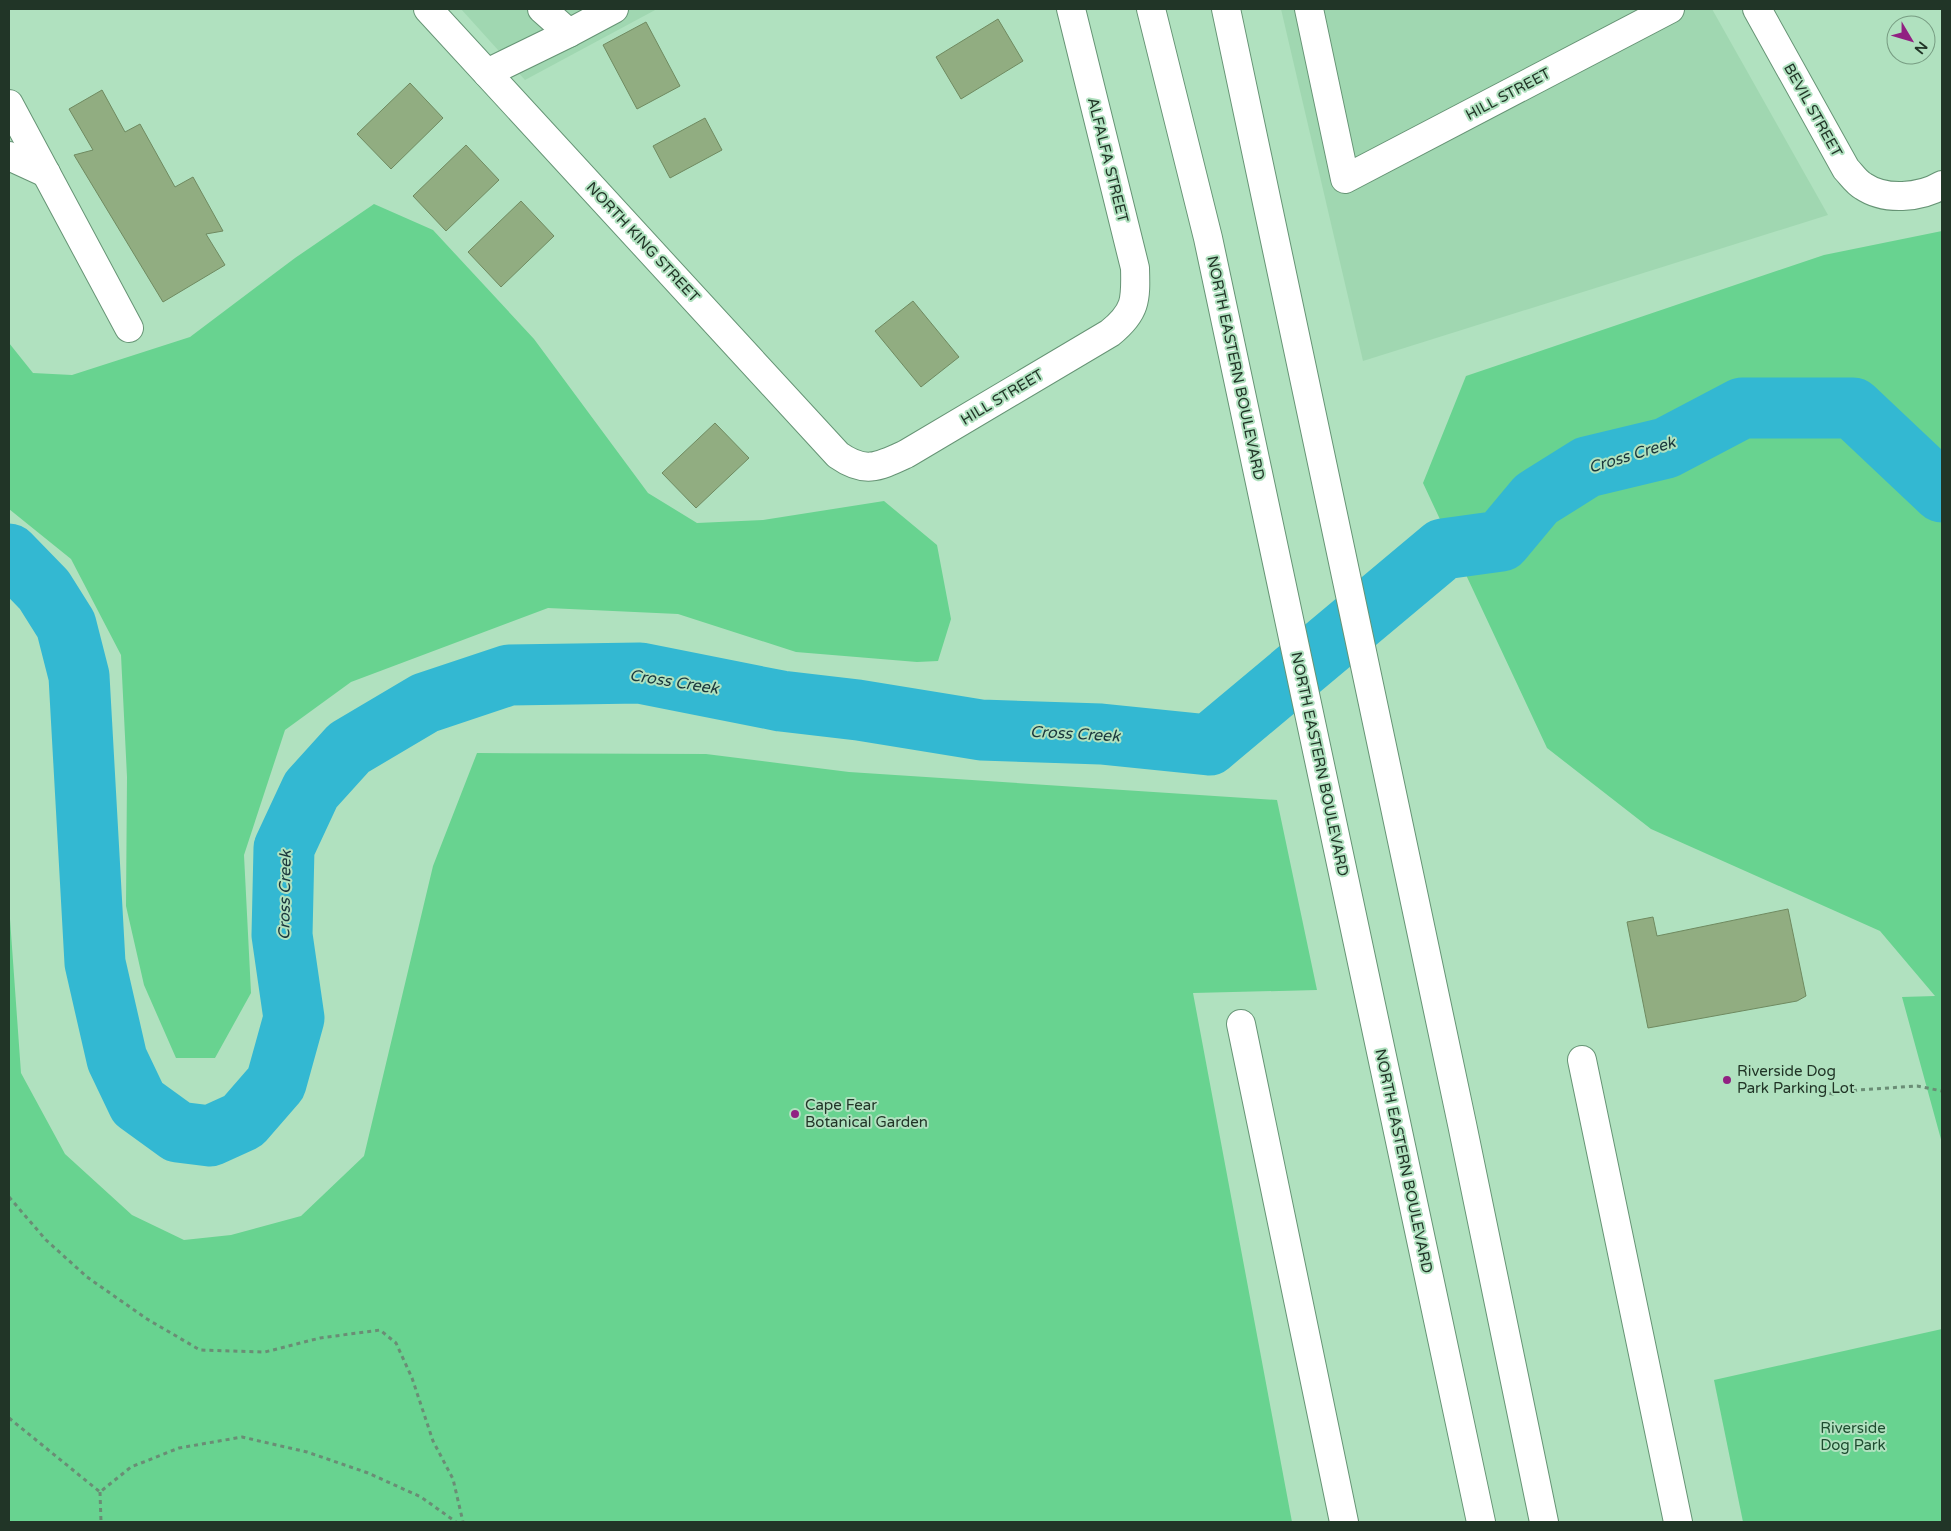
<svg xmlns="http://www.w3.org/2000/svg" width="1951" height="1531" viewBox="0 0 1951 1531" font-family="'Varela Round',sans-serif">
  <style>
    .built { fill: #a0d7b1 }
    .green { fill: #68d390 }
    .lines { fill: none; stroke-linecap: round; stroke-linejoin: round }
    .river { stroke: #33b8d2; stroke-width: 61 }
    .building { fill: #91ad81; stroke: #6f8a60 }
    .minor-casing { stroke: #669475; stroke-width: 30 }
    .highway-casing { stroke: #669475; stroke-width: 30 }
    .path { stroke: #6a8d75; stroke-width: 3; stroke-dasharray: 4 4; stroke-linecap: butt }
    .minor { stroke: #fff; stroke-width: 28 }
    .highway { stroke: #fff; stroke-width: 28 }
    .poi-dot { fill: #912182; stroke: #b0e1bf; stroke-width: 2 }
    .labels { text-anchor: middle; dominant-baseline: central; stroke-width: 4; stroke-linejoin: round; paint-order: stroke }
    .street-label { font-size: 15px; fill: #213527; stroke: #b0e1bf }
    .poi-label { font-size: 15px; fill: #213527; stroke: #b0e1bf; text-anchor: start }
    .park-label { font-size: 15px; fill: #1e4c30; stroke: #b0e1bf }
    .water-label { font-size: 16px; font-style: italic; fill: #1a363c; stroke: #b0e1bf }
  </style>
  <rect width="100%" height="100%" fill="#b0e1bf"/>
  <!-- built -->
  <g class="built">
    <polygon points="461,9 657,9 525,80"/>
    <polygon points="1281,9 1712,9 1828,215 1363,361"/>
  </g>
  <!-- green -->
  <g class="green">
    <polygon points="374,204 433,230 534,339 648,493 697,523 763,520 884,501 937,545 951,619 938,661 917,662 796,652 678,614 548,608 351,682 285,730 244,855 251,993 215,1058 176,1058 144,985 126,906 127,777 121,655 71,559 9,509 9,343 33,373 72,375 190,337 295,258"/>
    <polygon points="1942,231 1942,1143 1902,997 1935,996 1880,931 1651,829 1547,748 1423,483 1466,376 1824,255"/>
    <polygon points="477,753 706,754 849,772 1277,800 1317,990 1193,993 1292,1522 9,1522 9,837 10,919 21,1073 65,1154 132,1215 184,1240 231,1235 301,1216 364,1156 433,866"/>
    <polygon points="1942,1329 1942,1522 1743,1522 1714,1380"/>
  </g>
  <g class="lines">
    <!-- river -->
    <polyline class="river" points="9,554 44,590 66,625 79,676 95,963 117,1059 138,1103 178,1132 210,1136 243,1121 276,1083 294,1018 282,935 284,848 311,790 349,748 425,703 509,675 640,673 781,701 858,710 981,730 1101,734 1209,745 1443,549 1501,541 1536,499 1587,467 1666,448 1742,408 1853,408 1942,492"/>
  </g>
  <!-- building -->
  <g class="building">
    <polygon points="998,19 1023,61 961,99 936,57"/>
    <polygon points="646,22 680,86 637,109 603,45"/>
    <polygon points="410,83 443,118 391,169 357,134"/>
    <polygon points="102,90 125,132 140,124 175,187 193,177 223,231 206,234 225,265 163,302 74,155 93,150 69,109"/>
    <polygon points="705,118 722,150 670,178 653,146"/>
    <polygon points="466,145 499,180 446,231 413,196"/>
    <polygon points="521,201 554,236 501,287 468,252"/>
    <polygon points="913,301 959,357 921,387 875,331"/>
    <polygon points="715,423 749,458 696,508 662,473"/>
    <polygon points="1788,909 1806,996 1797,1001 1648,1028 1627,922 1653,917 1657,936"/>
  </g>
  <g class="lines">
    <!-- minor casing -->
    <g class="minor-casing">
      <g id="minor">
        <path d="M428,9L838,455C865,474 878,467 906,454L1110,333C1136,312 1136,300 1135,268L1071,9"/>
        <polyline points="542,9 569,33 614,9"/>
        <polyline points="1309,9 1345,179 1670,9"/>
        <path d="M1757,9L1846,169C1851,174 1856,182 1863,186C1885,201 1920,198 1942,185"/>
        <polyline points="487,73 569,33"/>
        <polyline points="9,104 129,328"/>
        <polyline points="9,156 46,173"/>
        <polyline points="1241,1024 1344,1522"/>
        <polyline points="1582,1060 1678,1522"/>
      </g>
    </g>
    <!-- highway casing -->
    <g class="highway-casing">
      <g id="highway">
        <polyline points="1151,9 1208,238 1481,1522"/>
        <polyline points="1226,9 1462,1124 1544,1522"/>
      </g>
    </g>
    <!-- path -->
    <g class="path">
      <polyline points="1806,1088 1833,1094 1858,1090 1917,1086 1942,1091"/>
      <polyline points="9,1197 46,1240 87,1277 147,1319 200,1350 265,1352 320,1338 380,1330 396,1343 412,1378 433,1441 453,1479 463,1522"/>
      <polyline points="9,1418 100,1492 131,1467 179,1448 242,1437 307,1452 368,1473 421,1497 456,1522"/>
      <polyline points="100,1492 101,1522"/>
    </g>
    <!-- minor -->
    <use href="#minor" class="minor"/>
    <!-- highway -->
    <use href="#highway" class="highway"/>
  </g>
  <!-- markers -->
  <g class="poi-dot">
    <circle cx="1727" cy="1080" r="5"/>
    <circle cx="795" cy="1114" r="5"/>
  </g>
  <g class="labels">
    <!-- street labels -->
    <g class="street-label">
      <text transform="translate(1508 94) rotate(-28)">HILL STREET</text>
      <text transform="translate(1813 110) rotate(61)">BEVIL STREET</text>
      <text transform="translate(1108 160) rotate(76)">ALFALFA STREET</text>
      <text transform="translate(643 242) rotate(47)">NORTH KING STREET</text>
      <text transform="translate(1236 368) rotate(78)">NORTH EASTERN BOULEVARD</text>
      <text transform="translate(1002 397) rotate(-31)">HILL STREET</text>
      <text transform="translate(1320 764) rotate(78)">NORTH EASTERN BOULEVARD</text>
      <text transform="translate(1404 1161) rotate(78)">NORTH EASTERN BOULEVARD</text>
    </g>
    <!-- poi labels -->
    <g class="poi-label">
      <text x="1737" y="1071">Riverside Dog<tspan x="1737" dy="17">Park Parking Lot</tspan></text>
      <text x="805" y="1105">Cape Fear<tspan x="805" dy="17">Botanical Garden</tspan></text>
    </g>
    <!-- park labels -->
    <g class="park-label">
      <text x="1853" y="1428">Riverside<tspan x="1853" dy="17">Dog Park</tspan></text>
    </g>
    <!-- water labels -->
    <g class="water-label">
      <text transform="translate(1632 455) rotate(-17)">Cross Creek</text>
      <text transform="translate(674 682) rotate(9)">Cross Creek</text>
      <text transform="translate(1075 734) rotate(3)">Cross Creek</text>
      <text transform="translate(285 895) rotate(-89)">Cross Creek</text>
    </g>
  </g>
  <!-- border -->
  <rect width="1951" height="1531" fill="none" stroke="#213527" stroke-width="20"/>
  <!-- north arrow -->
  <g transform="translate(1911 40) rotate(128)"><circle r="24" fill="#b0e1bf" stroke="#779c82"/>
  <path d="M0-4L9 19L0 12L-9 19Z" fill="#912182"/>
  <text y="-8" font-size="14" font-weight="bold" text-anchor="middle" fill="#213527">N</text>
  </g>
</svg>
